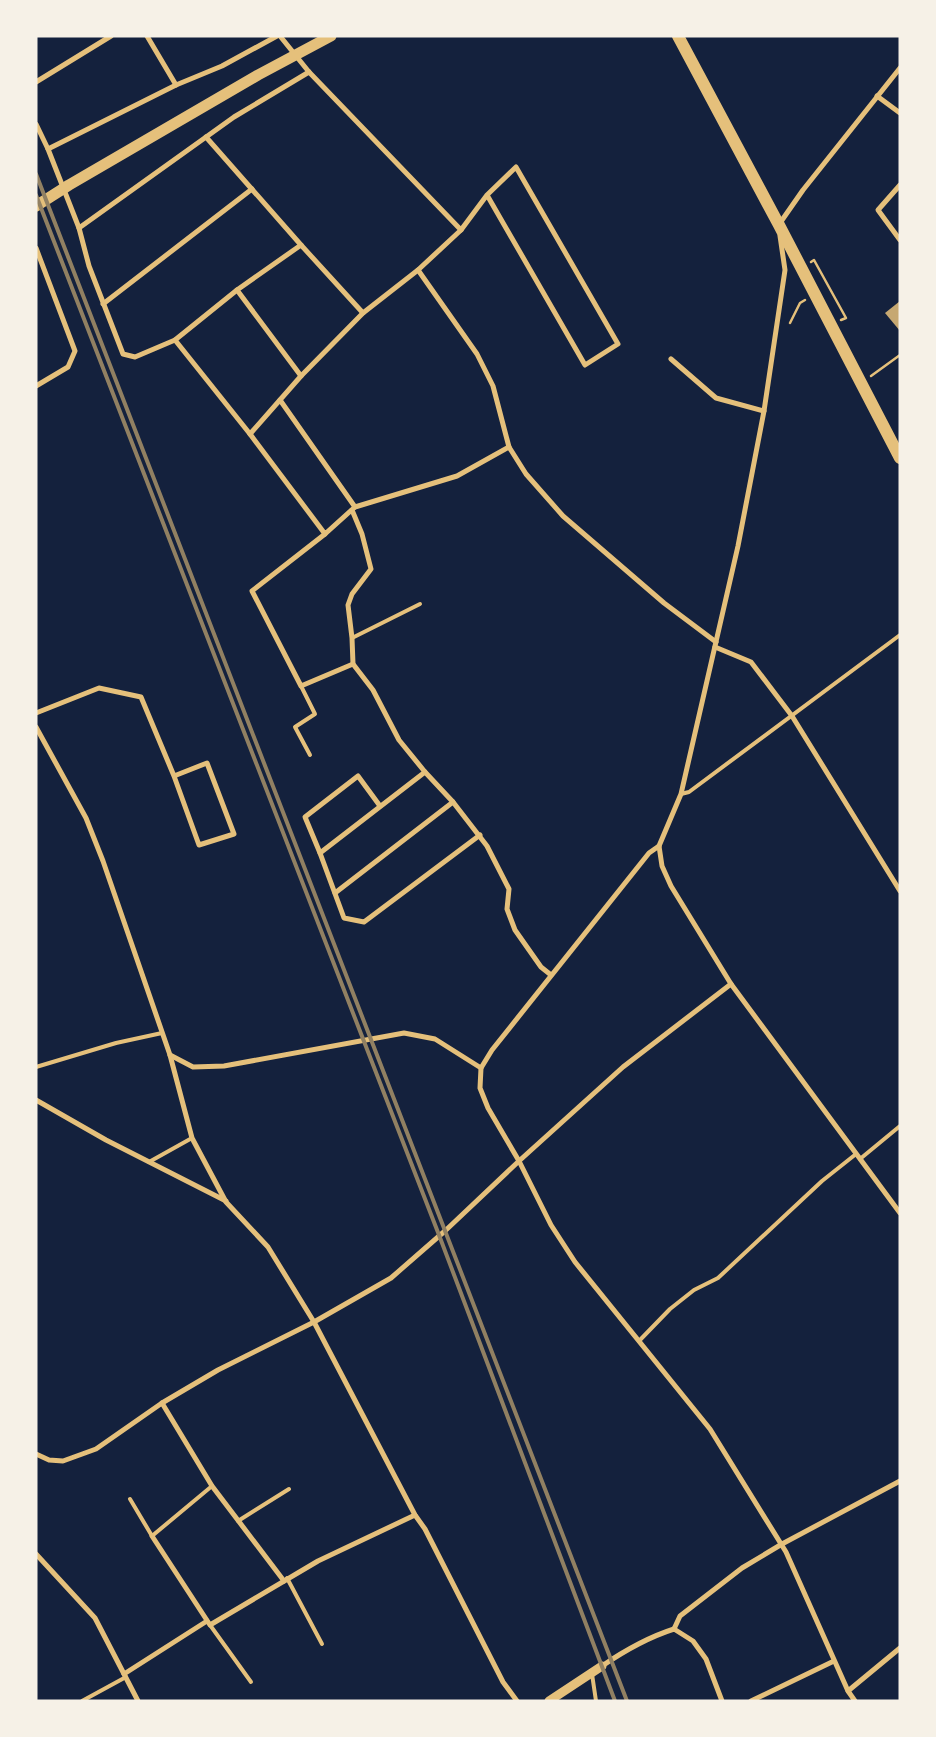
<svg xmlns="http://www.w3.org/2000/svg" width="936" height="1737" viewBox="0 0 936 1737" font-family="'Source Serif 4',serif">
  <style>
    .building { fill: #c6a872 }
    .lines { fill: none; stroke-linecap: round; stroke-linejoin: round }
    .path { stroke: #e5c07b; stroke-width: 2.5 }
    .service { stroke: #e5c07b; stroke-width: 4 }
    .minor { stroke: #e5c07b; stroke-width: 5 }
    .tertiary { stroke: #e5c07b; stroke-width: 9 }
    .primary { stroke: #e5c07b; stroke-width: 11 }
    .trunk { stroke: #e5c07b; stroke-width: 12 }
    .rail { stroke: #918062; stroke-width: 4 }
  </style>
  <rect width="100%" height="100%" fill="#14213d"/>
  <!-- building -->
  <polygon class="building" points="900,301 900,331 885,313"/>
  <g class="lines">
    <!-- path -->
    <g class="path">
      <polyline points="811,262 814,260 846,318 841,320"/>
      <polyline points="790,323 800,303 805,300"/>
      <polyline points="871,376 900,355"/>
    </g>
    <!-- service -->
    <g class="service">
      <polyline points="352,638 420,604"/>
      <polyline points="301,686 315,714 295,727 310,755"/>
      <polyline points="681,794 689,792 900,635"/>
      <polyline points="36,1067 116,1043 162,1033"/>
      <polyline points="860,1159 900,1126"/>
      <polyline points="149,1162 192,1138"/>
      <polyline points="639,1341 670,1309 694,1290 718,1278 822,1181 856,1154"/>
      <polyline points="130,1499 152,1536 212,1486"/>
      <polyline points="238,1521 289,1489"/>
      <polyline points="287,1578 322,1644"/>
      <polyline points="210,1625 251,1682"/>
      <polyline points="592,1674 596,1701"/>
      <polyline points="82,1701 126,1677"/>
    </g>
    <!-- minor -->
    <g class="minor">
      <polyline points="147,36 176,85"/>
      <polyline points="36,82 111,36"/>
      <polyline points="877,96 900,113"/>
      <polyline points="36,124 48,149 79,228 89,266 123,354 135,357 175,340 250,434 325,534 355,507 457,476 509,447"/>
      <polyline points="206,137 301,245"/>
      <polyline points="48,149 176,85 222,66 277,36"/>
      <polyline points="900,185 878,210 900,240"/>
      <polyline points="780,223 803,190 900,68"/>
      <polyline points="79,228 234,117 309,72"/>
      <polyline points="461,230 487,195 516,167 618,344 585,365 487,195"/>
      <polyline points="780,236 785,270 764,411 738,546 681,794 659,846 662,866 671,886 731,984 900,1213"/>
      <polyline points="36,248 75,351 68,367 36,386"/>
      <polyline points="418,270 477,354 493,386 509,447 526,474 563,516 664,603 716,642"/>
      <polyline points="103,304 252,189"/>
      <polyline points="175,340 237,290"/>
      <polyline points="671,359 716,398 764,411"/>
      <polyline points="301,376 237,290 301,245 363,313"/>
      <polyline points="280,400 355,507"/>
      <polyline points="250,434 301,376 363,313 418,270 461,230 309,72 280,36"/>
      <polyline points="352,510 362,534 371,569 352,594 348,605 352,638 353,664 373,690 399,740 425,772 453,802 487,846 509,889 507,909 515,930 541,967 551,975"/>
      <polyline points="325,534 252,591 301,686 353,664"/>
      <polyline points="715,647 751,662 792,716 900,891"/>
      <polyline points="36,713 99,688 141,697 174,776 199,845 234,834 207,763 174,776"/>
      <polyline points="36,727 86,818 103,861 170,1055 192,1138 226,1202 268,1247 314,1322 415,1515 425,1529 503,1682 517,1701"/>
      <polyline points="425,772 320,853 344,918 364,922 480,835"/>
      <polyline points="659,846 649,853 492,1050 481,1068 480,1088 488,1108 519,1161 551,1225 575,1262 710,1429 786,1552 848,1691 855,1701"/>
      <polyline points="320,853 305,817 358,776 380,806"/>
      <polyline points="335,893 453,802"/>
      <polyline points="170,1055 193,1067 224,1066 404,1033 435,1039 481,1068"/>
      <polyline points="36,1100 106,1140 226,1201"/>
      <polyline points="162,1403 212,1486 284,1581"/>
      <polyline points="36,1454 49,1460 63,1461 96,1449 162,1403 218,1370 314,1322 391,1278 446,1230 519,1161 623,1067 731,984"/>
      <polyline points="152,1536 210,1625 318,1561 415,1515"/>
      <polyline points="36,1554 95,1618 138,1701"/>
      <polyline points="674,1629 680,1616 742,1568 782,1544 900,1481"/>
      <path d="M602,1666C624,1651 649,1637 674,1629L693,1641L706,1659L722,1701"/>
      <polyline points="124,1674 207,1621"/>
      <polyline points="848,1691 900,1648"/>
      <polyline points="751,1701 834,1661"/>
    </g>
    <!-- tertiary -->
    <polyline class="tertiary" points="549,1701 602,1666"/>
    <!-- primary -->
    <polyline class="primary" points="36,206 69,185 258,75 331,36"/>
    <!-- trunk -->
    <polyline class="trunk" points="678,36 779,225 900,458"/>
    <!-- rail -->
    <g class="rail">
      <polyline points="36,174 627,1701"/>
      <polyline points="36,195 439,1235 615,1701"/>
    </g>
  </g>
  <!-- border -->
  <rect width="936" height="1737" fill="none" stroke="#f6f1e7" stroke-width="75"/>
</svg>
